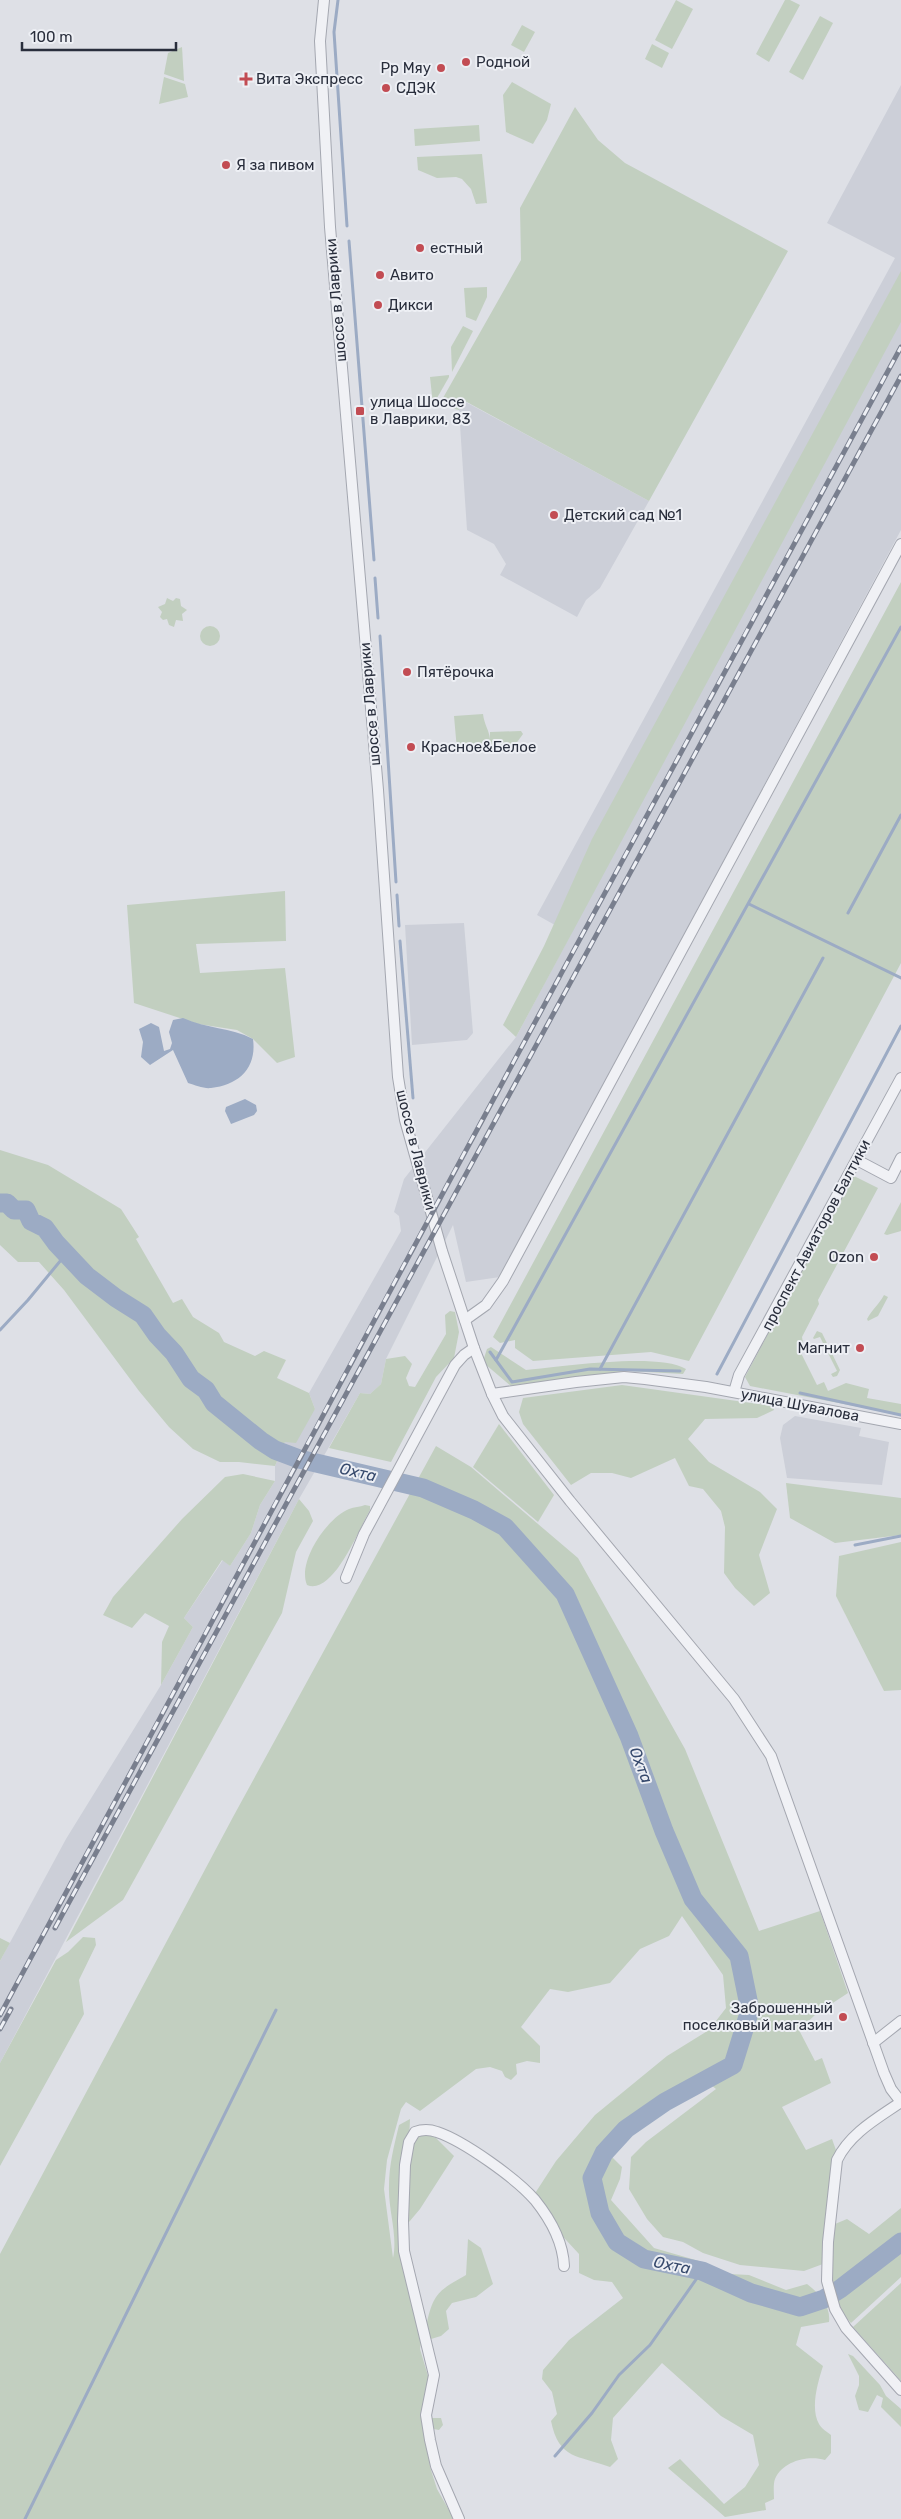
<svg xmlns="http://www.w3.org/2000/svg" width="901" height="2519" viewBox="0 0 901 2519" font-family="Rubik,sans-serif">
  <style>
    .built { fill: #cccfd8 }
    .green { fill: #c2cfc0 }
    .water { fill: #9cabc4 }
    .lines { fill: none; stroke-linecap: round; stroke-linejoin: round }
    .stream { stroke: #9cabc4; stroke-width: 3 }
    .river { stroke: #9cabc4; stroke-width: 19 }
    .minor-casing { stroke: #a4a7b0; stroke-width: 12 }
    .minor { stroke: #f0f1f5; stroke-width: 10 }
    .rail-casing { stroke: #797f8e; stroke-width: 5 }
    .rail { stroke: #edeff4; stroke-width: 3; stroke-dasharray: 9; stroke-linecap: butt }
    .poi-dot { fill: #c24c53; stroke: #edeff4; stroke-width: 2 }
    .labels { text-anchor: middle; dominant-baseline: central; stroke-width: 4; stroke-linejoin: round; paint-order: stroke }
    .poi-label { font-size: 15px; fill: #292e3c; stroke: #edeff4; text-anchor: start }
    .street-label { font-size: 15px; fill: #292e3c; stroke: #edeff4 }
    .water-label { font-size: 16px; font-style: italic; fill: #36496c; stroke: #edeff4 }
  </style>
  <rect width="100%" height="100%" fill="#dee0e6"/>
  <!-- built -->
  <g class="built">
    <polygon points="901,85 901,530 500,1277 466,1282 453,1225 386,1359 381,1384 370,1394 360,1393 299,1499 0,2063 0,1961 66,1839 161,1685 193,1627 184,1618 223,1560 230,1566 251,1533 260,1505 275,1481 275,1466 285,1442 315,1409 309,1393 401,1231 399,1216 394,1212 404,1179 516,1037 571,934 537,915 895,258 827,223"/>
    <polygon points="462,400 649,501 600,588 586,600 577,617 500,575 506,564 494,544 467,530 459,410"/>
    <polygon points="464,923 473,1033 467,1040 412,1045 405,925"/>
    <polygon points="795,1416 861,1428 859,1436 889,1442 882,1485 787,1478 780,1438 783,1425"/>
  </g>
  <!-- green -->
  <g class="green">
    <polygon points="676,0 693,9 672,49 655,40"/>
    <polygon points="785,0 790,0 800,5 769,62 756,54"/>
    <polygon points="820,16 833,23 803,80 789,72"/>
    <polygon points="522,25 535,32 524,52 511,45"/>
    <polygon points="652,44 669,53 662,68 645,59"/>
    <polygon points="182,47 184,81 164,74 168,53"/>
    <polygon points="164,77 185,84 188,97 159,104"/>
    <polygon points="512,82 551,104 547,120 533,144 506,132 503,95"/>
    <polygon points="575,107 598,140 625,163 788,251 649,501 463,400 459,410 439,405 521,260 520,208"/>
    <polygon points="479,125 480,141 415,146 414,129"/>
    <polygon points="482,154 487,203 476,204 471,189 462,179 456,177 437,178 418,170 417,157"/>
    <polygon points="901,271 901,322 516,1037 503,1025 544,946 592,839"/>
    <polygon points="487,287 487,297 476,321 466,317 464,288"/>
    <polygon points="463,326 473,331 452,372 451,347"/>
    <polygon points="449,375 449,377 433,405 430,377"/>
    <polygon points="901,582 901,963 689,1361 651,1352 533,1361 515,1348 515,1340 500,1343 493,1337"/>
    <polygon points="167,598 173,601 176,598 180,599 181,606 187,610 182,614 183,621 176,620 174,627 169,625 167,619 163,620 160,617 162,612 158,607 165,604"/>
    <circle cx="210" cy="636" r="10"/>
    <path d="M483,714C484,724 489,730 490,739V732L521,731L523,734L515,745L457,750L454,716Z"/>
    <polygon points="285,891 286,941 196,944 200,973 285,968 295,1057 277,1063 253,1039 237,1030 198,1024 134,1003 127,905"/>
    <polygon points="0,1150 48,1165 121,1209 139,1237 136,1239 173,1303 182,1299 193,1317 219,1333 224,1342 255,1356 264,1351 286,1360 277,1378 309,1393 315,1409 296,1443 285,1442 275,1466 239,1462 220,1462 193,1449 169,1427 139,1391 64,1290 39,1262 18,1262 0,1245"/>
    <polygon points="852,1175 878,1188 818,1300 819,1304 802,1337 804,1349 800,1351 817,1385 824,1382 828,1391 846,1383 869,1389 867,1398 901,1404 901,1415 750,1386 745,1377"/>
    <polygon points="901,1202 901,1231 887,1235 884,1234"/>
    <path d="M884,1295L888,1297L878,1316L868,1321L867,1319C873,1308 878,1306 884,1295Z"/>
    <polygon points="450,1311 455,1312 459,1332 454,1358 436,1377 391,1462 329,1448 360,1393 370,1394 381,1384 386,1359 405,1356 412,1364 406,1378 409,1386 415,1387 446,1334 445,1315"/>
    <polygon points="817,1331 822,1333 840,1370 837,1376 833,1377 831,1374 837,1371 820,1337 814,1339 813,1338"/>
    <path d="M491,1347L526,1370C560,1367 658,1352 686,1369L683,1374L628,1371L511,1386L485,1364L484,1358L487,1349Z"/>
    <polygon points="622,1385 773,1406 774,1410 757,1418 705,1419 688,1439 709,1462 760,1492 777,1509 759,1555 770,1593 754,1606 735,1588 724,1573 725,1527 721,1511 703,1489 689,1486 675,1458 631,1478 612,1473 591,1473 571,1485 523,1424 519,1412 523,1398"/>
    <polygon points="499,1424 554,1495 538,1522 473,1467"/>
    <path d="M436,1446L471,1467L578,1558L685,1749L759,1931L820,1911L848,1993L816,2014L799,2030L815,2061L822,2058L831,2083L782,2107L806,2150L832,2139L837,2153L831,2164L823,2264L804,2271L740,2265L703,2253L683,2242L663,2237L647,2219L629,2189L631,2157L646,2142L716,2089L699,2075L702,2081L664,2101L624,2128L612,2157L622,2167L620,2179L611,2200L654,2248L699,2261L730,2274L749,2275L786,2290L807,2284C819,2293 831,2306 829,2322L801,2327L796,2345L823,2366C818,2382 810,2408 819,2424C821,2428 827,2432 831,2435V2453L825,2460C808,2455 783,2461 775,2479C773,2484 774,2493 774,2499L765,2503L766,2510L725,2517L668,2468L680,2459L724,2504L745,2487L759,2465L753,2435L721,2416L662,2363L613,2418L611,2440L618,2459L610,2467C578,2455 559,2460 551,2421L557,2414L552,2392L542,2379L543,2370L569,2340L623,2298L612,2282L594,2280L579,2273V2254L530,2201L556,2161L595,2115L667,2056L709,2030L726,2008L723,1975L682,1916L669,1936L640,1949L610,1983L568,1992L550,1989L521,2027L540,2046V2063L527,2061L516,2064L517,2074L511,2080L505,2077L502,2071L490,2067L476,2069L420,2111L406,2102L401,2109L387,2160L384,2189L393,2258C398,2235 388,2210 389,2186C389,2165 394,2146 399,2125L410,2119L409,2142L429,2131L454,2156L420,2209L404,2228L419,2328L427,2322C434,2292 440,2290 466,2275L468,2239L481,2248L493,2284L476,2297L452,2303L446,2311L449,2329L441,2336L421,2342L420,2349L431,2386L427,2418H441L443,2425L439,2430L428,2428L430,2467L437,2489L454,2519H0V2254L233,1817Z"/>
    <polygon points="243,1474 275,1481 260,1505 251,1533 230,1566 222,1560 184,1618 193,1627 161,1685 162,1642 169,1626 145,1613 132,1628 103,1615 113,1597 182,1519 225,1477"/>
    <polygon points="786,1483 901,1498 901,1535 835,1543 790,1518"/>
    <polygon points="299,1499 309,1511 313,1521 296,1552 282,1613 123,1900 66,1942"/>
    <path d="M365,1505L370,1506V1510C359,1529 333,1596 307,1585C297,1562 327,1518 349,1509C354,1507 360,1507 365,1505Z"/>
    <polygon points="901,1542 901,1690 884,1691 836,1596 839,1556"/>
    <polygon points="83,1937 95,1938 96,1945 79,1980 84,2014 0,2166 0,2063 56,1960 68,1952"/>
    <polygon points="0,1938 10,1943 0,1961"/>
    <path d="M901,2208V2277L851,2323C824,2294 832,2259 835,2224L847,2219L869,2234Z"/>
    <polygon points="901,2283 901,2381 853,2327"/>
    <polygon points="848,2354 853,2356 880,2385 886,2396 901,2409 901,2427 881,2407 883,2398 877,2395 868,2412 859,2410 855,2396 859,2385 859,2376"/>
  </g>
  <!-- water -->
  <g class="water">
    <path d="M183,1018C207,1029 230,1027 253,1039C257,1068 239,1085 211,1088C204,1089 195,1085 188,1083L173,1050L150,1065L141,1057L143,1042L139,1029L151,1023L159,1027L164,1051L170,1049L172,1043L169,1032L173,1020Z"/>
    <polygon points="245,1099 256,1105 257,1111 254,1115 231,1124 225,1111 226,1107"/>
  </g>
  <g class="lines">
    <!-- stream -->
    <g class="stream">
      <polyline points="338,0 334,32 347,226"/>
      <polyline points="349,241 374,560"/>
      <polyline points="375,578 378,618"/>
      <polyline points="380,636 396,882"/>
      <polyline points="397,895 399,926"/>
      <polyline points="749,904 901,978"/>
      <polyline points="848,913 901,815"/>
      <polyline points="400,941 413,1098"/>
      <polyline points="0,1330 28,1300 66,1254"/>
      <polyline points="490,1352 512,1382 590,1369 680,1371"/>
      <polyline points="496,1360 901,627"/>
      <polyline points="600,1369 823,958"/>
      <polyline points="717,1374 901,1026"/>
      <polyline points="800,1393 901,1415"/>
      <polyline points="855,1545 901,1536"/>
      <polyline points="555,2456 592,2413 619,2375 650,2345 702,2271"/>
      <polyline points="25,2519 276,2010"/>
    </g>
    <!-- river -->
    <polyline class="river" points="0,1203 7,1203 14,1210 26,1210 31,1221 45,1228 56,1243 87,1276 116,1298 143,1315 157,1335 174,1353 191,1379 206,1390 214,1403 261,1441 275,1450 299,1459 423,1488 474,1510 505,1527 565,1594 629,1736 664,1831 693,1899 739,1956 750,2010 733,2065 665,2102 626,2129 604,2153 592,2178 600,2213 617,2242 644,2259 702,2271 751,2293 800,2307 824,2299 840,2289 901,2242"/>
    <!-- minor casing -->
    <g class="minor-casing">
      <g id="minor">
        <path d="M324,0L320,41L330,227L378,790L398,1077L405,1120L442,1251L474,1348L492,1394L503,1416L570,1501L734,1699L771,1756L884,2073L891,2089L901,2102C878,2118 850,2133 837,2160L828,2242L827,2281L835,2309L846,2328L901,2390"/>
        <polyline points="857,1160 891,1178 901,1158"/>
        <polyline points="465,1320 486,1305 503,1281 901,544"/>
        <polyline points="734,1392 739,1375 901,1078"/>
        <polyline points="492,1394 576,1382 624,1377 645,1379 706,1387 901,1424"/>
        <polyline points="346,1578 364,1534 455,1365 464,1355 474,1348"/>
        <polyline points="873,2043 901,2021"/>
        <path d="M459,2519L436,2466L430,2440L426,2415L434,2375L404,2251L403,2221L405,2165L409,2142L415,2132C423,2129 429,2129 437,2132C464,2141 517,2179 535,2200C551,2220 563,2241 564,2266"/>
      </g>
    </g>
    <!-- minor -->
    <use href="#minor" class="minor"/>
    <!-- rail casing -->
    <g class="rail-casing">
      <g id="rail">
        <polyline points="55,1928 901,376"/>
        <path d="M0,2015C299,1459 599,902 901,347"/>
        <polyline points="0,2029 11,2009"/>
      </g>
    </g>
    <!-- rail -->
    <use href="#rail" class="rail"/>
  </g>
  <!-- markers -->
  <g class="poi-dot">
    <circle cx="466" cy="62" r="5"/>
    <circle cx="441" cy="68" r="5"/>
    <path d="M243.5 71.5h5v5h5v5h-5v5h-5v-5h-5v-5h5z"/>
    <circle cx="386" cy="88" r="5"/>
    <circle cx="226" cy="165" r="5"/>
    <circle cx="420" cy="248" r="5"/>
    <circle cx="380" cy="275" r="5"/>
    <circle cx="378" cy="305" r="5"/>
    <rect x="355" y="406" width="10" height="10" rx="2.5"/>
    <circle cx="554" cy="515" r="5"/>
    <circle cx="407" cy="672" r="5"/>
    <circle cx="411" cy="747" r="5"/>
    <circle cx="874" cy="1257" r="5"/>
    <circle cx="860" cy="1348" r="5"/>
    <circle cx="843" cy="2017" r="5"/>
  </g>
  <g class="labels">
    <!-- poi labels -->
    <g class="poi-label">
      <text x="476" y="62">Родной</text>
      <text x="431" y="68" text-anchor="end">Рр Мяу</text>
      <text x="256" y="79">Вита Экспресс</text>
      <text x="396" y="88">СДЭК</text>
      <text x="236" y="165">Я за пивом</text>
      <text x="430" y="248">естный</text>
      <text x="390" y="275">Авито</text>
      <text x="388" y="305">Дикси</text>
      <text x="370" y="402">улица Шоссе<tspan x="370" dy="17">в Лаврики, 83</tspan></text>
      <text x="564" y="515">Детский сад №1</text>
      <text x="417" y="672">Пятёрочка</text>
      <text x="421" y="747">Красное&amp;Белое</text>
      <text x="864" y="1257" text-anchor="end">Ozon</text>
      <text x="850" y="1348" text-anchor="end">Магнит</text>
      <text x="833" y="2008" text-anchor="end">Заброшенный<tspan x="833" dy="17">поселковый магазин</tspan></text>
    </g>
    <!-- street labels -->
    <g class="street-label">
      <text transform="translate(336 300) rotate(-95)">шоссе в Лаврики</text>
      <text transform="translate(370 704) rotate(-95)">шоссе в Лаврики</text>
      <text transform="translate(416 1150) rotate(76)">шоссе в Лаврики</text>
      <text transform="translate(816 1235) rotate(-62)">проспект Авиаторов Балтики</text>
      <text transform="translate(800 1405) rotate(11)">улица Шувалова</text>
    </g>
    <!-- water labels -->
    <g class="water-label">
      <text transform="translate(358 1472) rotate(13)">Охта</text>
      <text transform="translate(641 1765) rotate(69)">Охта</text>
      <text transform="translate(672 2265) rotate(11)">Охта</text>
    </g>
  </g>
  <!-- scale -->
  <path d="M22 42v8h154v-8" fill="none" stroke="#292e3c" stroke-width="2.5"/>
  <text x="30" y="42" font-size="15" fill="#292e3c" stroke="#edeff4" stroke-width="4" paint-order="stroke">100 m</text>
</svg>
